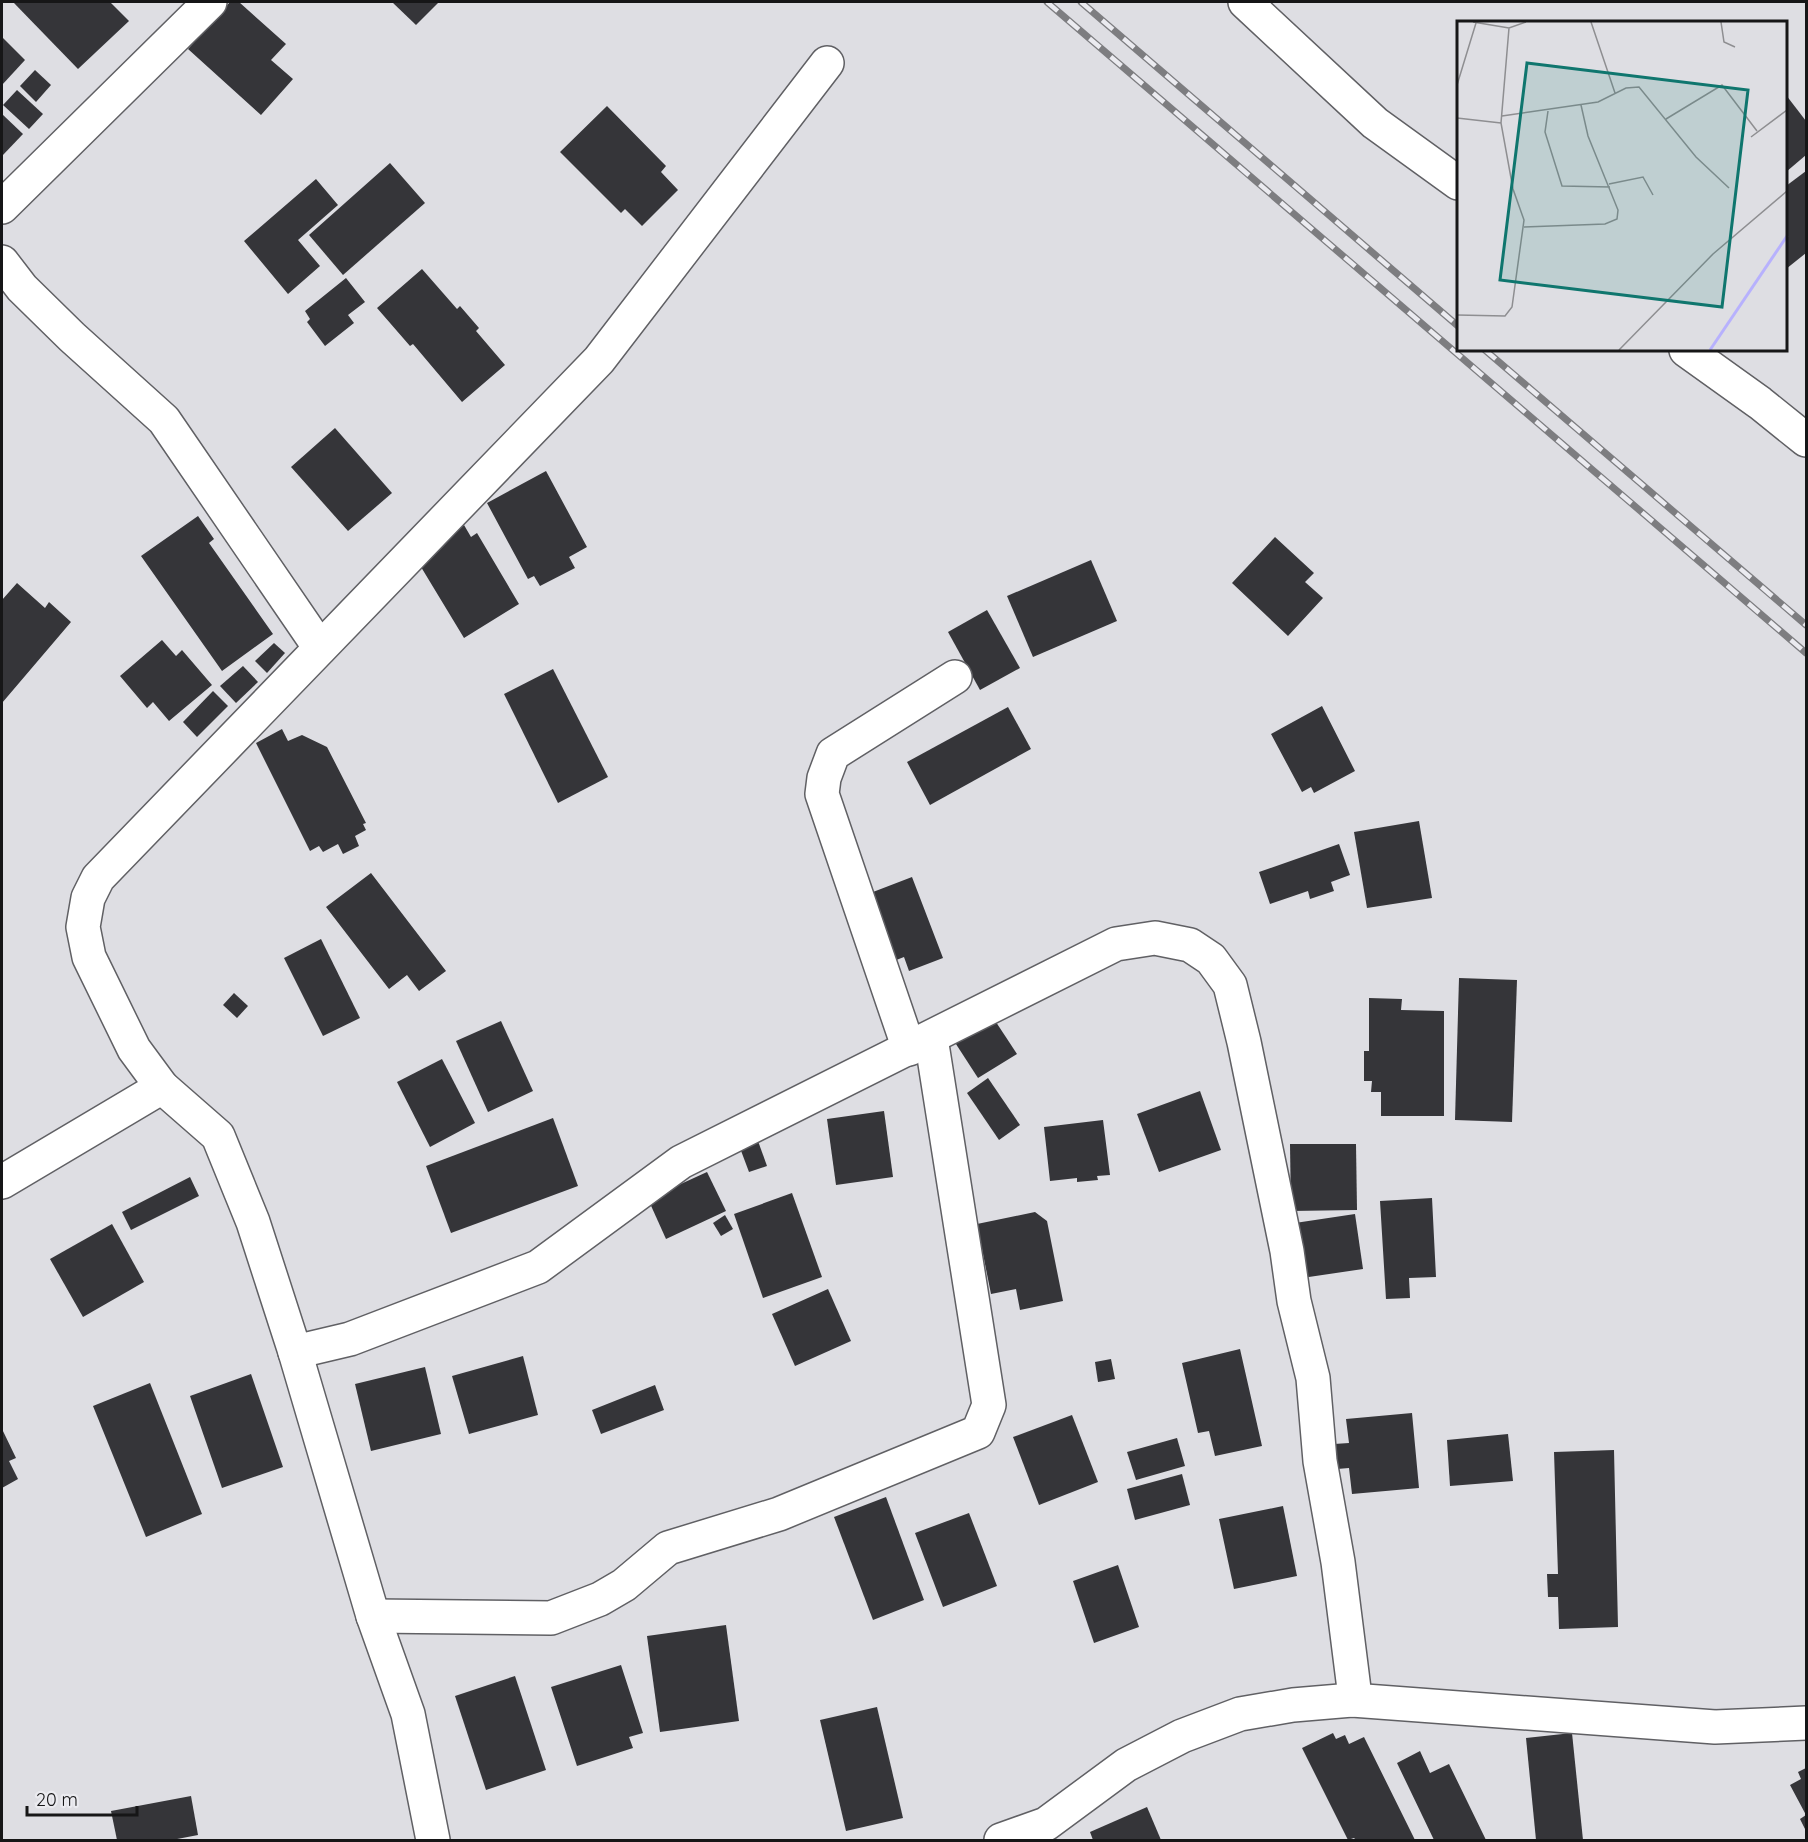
<svg xmlns="http://www.w3.org/2000/svg" width="1808" height="1842" viewBox="0 0 1808 1842" font-family="Quicksand,sans-serif">
  <style>
    .building { fill: #353539 }
    .lines { fill: none; stroke-linecap: round; stroke-linejoin: round }
    .street-casing { stroke: #606064; stroke-width: 36 }
    .street { stroke: #fff; stroke-width: 33 }
    .rail-casing { stroke: #7d7d80; stroke-width: 7 }
    .rail { stroke: #ebebf0; stroke-width: 4.5; stroke-dasharray: 14; stroke-linecap: butt }
    .inset-river { fill: none; stroke: #b7b1fd; stroke-width: 3 }
    .inset-road { fill: none; stroke: #8e8e91; stroke-width: 1.5 }
    .view { fill: #0f766e; fill-opacity: 0.15; stroke: #0f766e; stroke-width: 3 }
    .inset-edge { fill: none; stroke: #161617; stroke-width: 3 }
  </style>
  <rect width="100%" height="100%" fill="#dedee3"/>
  <!-- building -->
  <g class="building">
    <polygon points="13,2 110,2 129,21 78,69"/>
    <polygon points="230,2 239,2 286,44 271,60 293,79 261,115 188,49"/>
    <polygon points="392,2 439,2 416,25"/>
    <polygon points="2,37 25,60 2,85"/>
    <polygon points="35,70 51,85 36,102 20,86"/>
    <polygon points="17,90 43,114 29,129 3,105"/>
    <polygon points="1786,95 1806,121 1806,155 1786,172"/>
    <polygon points="607,106 666,166 661,172 678,190 642,226 625,209 621,213 560,152"/>
    <polygon points="2,114 23,134 2,156"/>
    <polygon points="390,163 425,203 343,275 309,235"/>
    <polygon points="1806,171 1806,253 1786,269 1786,186"/>
    <polygon points="316,179 338,205 298,240 320,266 288,294 244,241"/>
    <polygon points="422,269 457,309 460,306 479,328 476,331 505,365 462,402 413,344 410,346 377,308"/>
    <polygon points="346,278 365,302 348,315 354,323 325,346 307,322 310,319 305,311"/>
    <polygon points="335,428 392,493 348,531 291,467"/>
    <polygon points="546,471 587,547 569,557 575,568 540,586 534,576 528,579 487,503"/>
    <polygon points="198,516 214,539 209,543 273,634 222,671 141,556"/>
    <polygon points="464,525 471,537 477,533 519,604 464,638 418,562 440,549 436,542"/>
    <polygon points="1275,537 1314,573 1305,582 1323,598 1288,636 1232,583"/>
    <polygon points="1091,560 1117,621 1033,657 1007,596"/>
    <polygon points="17,583 45,608 49,602 71,622 2,703 2,600"/>
    <polygon points="987,610 1020,668 980,690 948,632"/>
    <polygon points="162,640 176,656 182,650 212,685 169,721 153,702 147,708 120,676"/>
    <polygon points="274,643 285,653 267,673 255,661"/>
    <polygon points="243,666 258,682 236,703 220,686"/>
    <polygon points="553,669 608,777 558,803 504,694"/>
    <polygon points="213,691 228,706 197,737 183,722"/>
    <polygon points="1322,706 1355,771 1314,793 1311,787 1302,792 1271,734"/>
    <polygon points="1008,707 1031,749 930,805 907,762"/>
    <polygon points="282,729 288,741 302,735 327,747 366,823 363,824 366,830 355,836 359,846 343,854 338,844 323,852 319,846 310,851 256,743"/>
    <polygon points="1419,821 1432,898 1367,908 1354,832"/>
    <polygon points="1339,844 1350,875 1331,882 1334,891 1310,899 1308,891 1270,904 1259,872"/>
    <polygon points="371,873 446,971 419,991 407,975 389,989 326,907"/>
    <polygon points="912,877 943,958 909,971 904,957 886,964 860,897"/>
    <polygon points="321,939 360,1018 323,1036 284,958"/>
    <polygon points="1459,978 1517,980 1512,1122 1455,1120"/>
    <polygon points="234,993 248,1006 237,1018 223,1005"/>
    <polygon points="1369,998 1402,999 1401,1010 1444,1011 1444,1116 1381,1116 1381,1092 1371,1092 1372,1081 1364,1081 1364,1051 1369,1051"/>
    <polygon points="992,1016 1017,1054 978,1078 954,1041"/>
    <polygon points="501,1021 533,1091 488,1112 456,1041"/>
    <polygon points="442,1059 475,1123 430,1147 397,1082"/>
    <polygon points="988,1078 1020,1125 999,1140 967,1093"/>
    <polygon points="1200,1091 1221,1150 1159,1172 1137,1114"/>
    <polygon points="884,1111 893,1177 836,1185 827,1119"/>
    <polygon points="553,1118 578,1186 451,1233 426,1166"/>
    <polygon points="1103,1120 1110,1175 1097,1176 1098,1180 1077,1182 1077,1178 1050,1181 1044,1127"/>
    <polygon points="758,1141 767,1166 749,1172 740,1148"/>
    <polygon points="1290,1144 1356,1144 1357,1210 1291,1211"/>
    <polygon points="707,1172 726,1211 666,1239 648,1199"/>
    <polygon points="190,1177 199,1196 131,1230 122,1212"/>
    <polygon points="792,1193 822,1277 763,1298 734,1214"/>
    <polygon points="1432,1198 1436,1277 1409,1278 1410,1298 1386,1299 1380,1201"/>
    <polygon points="1035,1212 1047,1221 1063,1301 1020,1310 1016,1289 991,1294 977,1224"/>
    <polygon points="1355,1214 1363,1269 1302,1278 1295,1223"/>
    <polygon points="725,1215 733,1229 721,1236 713,1223"/>
    <polygon points="112,1224 144,1282 83,1317 50,1259"/>
    <polygon points="828,1289 851,1341 795,1366 772,1314"/>
    <polygon points="1240,1349 1262,1446 1215,1456 1209,1431 1198,1433 1182,1363"/>
    <polygon points="523,1356 538,1415 469,1434 452,1376"/>
    <polygon points="1111,1359 1115,1379 1098,1382 1095,1362"/>
    <polygon points="425,1367 441,1434 371,1451 355,1384"/>
    <polygon points="251,1374 283,1467 222,1488 190,1396"/>
    <polygon points="150,1383 202,1514 146,1537 93,1406"/>
    <polygon points="655,1385 664,1410 601,1434 592,1410"/>
    <polygon points="1412,1413 1419,1488 1352,1494 1349,1468 1337,1469 1334,1444 1349,1443 1346,1419"/>
    <polygon points="1072,1415 1098,1482 1039,1505 1013,1437"/>
    <polygon points="2,1429 16,1458 9,1461 18,1479 2,1488"/>
    <polygon points="1508,1434 1513,1481 1450,1486 1447,1440"/>
    <polygon points="1177,1438 1185,1466 1136,1480 1127,1452"/>
    <polygon points="1614,1450 1618,1627 1559,1629 1558,1597 1548,1597 1547,1574 1558,1574 1554,1452"/>
    <polygon points="1182,1474 1190,1505 1135,1520 1127,1489"/>
    <polygon points="886,1497 924,1600 873,1620 834,1517"/>
    <polygon points="1283,1506 1297,1576 1234,1589 1219,1519"/>
    <polygon points="969,1513 997,1586 943,1607 915,1533"/>
    <polygon points="1118,1565 1139,1627 1094,1643 1073,1581"/>
    <polygon points="726,1625 739,1721 660,1732 647,1636"/>
    <polygon points="621,1665 643,1733 629,1737 633,1748 577,1766 551,1687"/>
    <polygon points="515,1676 546,1770 486,1790 455,1696"/>
    <polygon points="877,1707 903,1818 846,1831 820,1720"/>
    <polygon points="1333,1733 1336,1739 1345,1735 1349,1744 1364,1737 1415,1840 1356,1840 1354,1838 1348,1840 1302,1748"/>
    <polygon points="1572,1733 1583,1840 1536,1840 1526,1738"/>
    <polygon points="1420,1751 1430,1773 1449,1764 1486,1840 1434,1840 1397,1763"/>
    <polygon points="1806,1768 1806,1831 1800,1819 1806,1815 1790,1785 1801,1779 1798,1772"/>
    <polygon points="191,1796 198,1835 172,1840 117,1840 111,1811"/>
    <polygon points="1147,1807 1161,1840 1093,1840 1090,1832"/>
  </g>
  <g class="lines">
    <!-- street casing -->
    <g class="street-casing">
      <g id="street">
        <polyline points="1245,2 1375,123 1458,183"/>
        <polyline points="2,207 210,2"/>
        <polyline points="2,262 22,288 72,337 164,420 320,648"/>
        <polyline points="1686,350 1760,403 1806,440"/>
        <polyline points="909,1049 822,794 824,778 833,754 955,677"/>
        <polyline points="2,1182 162,1087"/>
        <polyline points="295,1352 350,1339 538,1267 681,1162 1116,944 1155,938 1190,945 1211,959 1230,985 1244,1042 1287,1251 1294,1301 1313,1378 1320,1461 1338,1562 1354,1689 1352,1700"/>
        <polyline points="373,1616 551,1618 600,1599 624,1585 668,1548 779,1514 978,1432 989,1405 931,1038"/>
        <polyline points="433,1840 408,1714 373,1616 295,1352 253,1222 218,1136 162,1087 134,1049 89,957 83,927 88,898 98,878 599,360 827,63"/>
        <polyline points="1001,1840 1046,1824 1126,1765 1182,1736 1240,1714 1293,1705 1352,1700 1715,1727 1806,1723"/>
      </g>
    </g>
    <!-- street -->
    <use href="#street" class="street"/>
    <!-- rail casing -->
    <g class="rail-casing">
      <g id="rail">
        <polyline points="1047,2 1806,653"/>
        <polyline points="1081,2 1458,326"/>
        <polyline points="1485,350 1806,625"/>
      </g>
    </g>
    <!-- rail -->
    <use href="#rail" class="rail"/>
  </g>
  <!-- overview -->
  <g transform="translate(1457 21)">
    <rect width="330" height="330" fill="#dedee3"/>
    <path class="inset-river" d="M253,329L330,215"/>
    <path class="inset-road" d="M16,1L52,7L69,1M134,1L158,72M264,1L267,21L278,26M0,64L19,2M91,90L88,111L105,165L153,166M45,95L141,81L169,67L182,66L239,136L272,167M0,97L44,102M209,98L265,64L300,110M294,116L330,89M152,163L186,156L196,174M67,206L148,203L160,198L161,189L131,115L124,84M0,294L48,295L55,286L67,199L56,168L44,102L52,7M162,329L256,233L330,170"/>
    <path class="view" d="M70,42L291,69L265,286L43,259Z"/>
    <rect width="330" height="330" class="inset-edge"/>
  </g>
  <!-- border -->
  <rect width="1808" height="1842" fill="none" stroke="#161617" stroke-width="6"/>
  <!-- scale -->
  <path d="M27 1806v9h110v-9" fill="none" stroke="#161617" stroke-width="3"/>
  <text x="36" y="1806" font-size="18" fill="#161617" stroke="#ebebf0" stroke-width="4.5" paint-order="stroke">20 m</text>
</svg>
